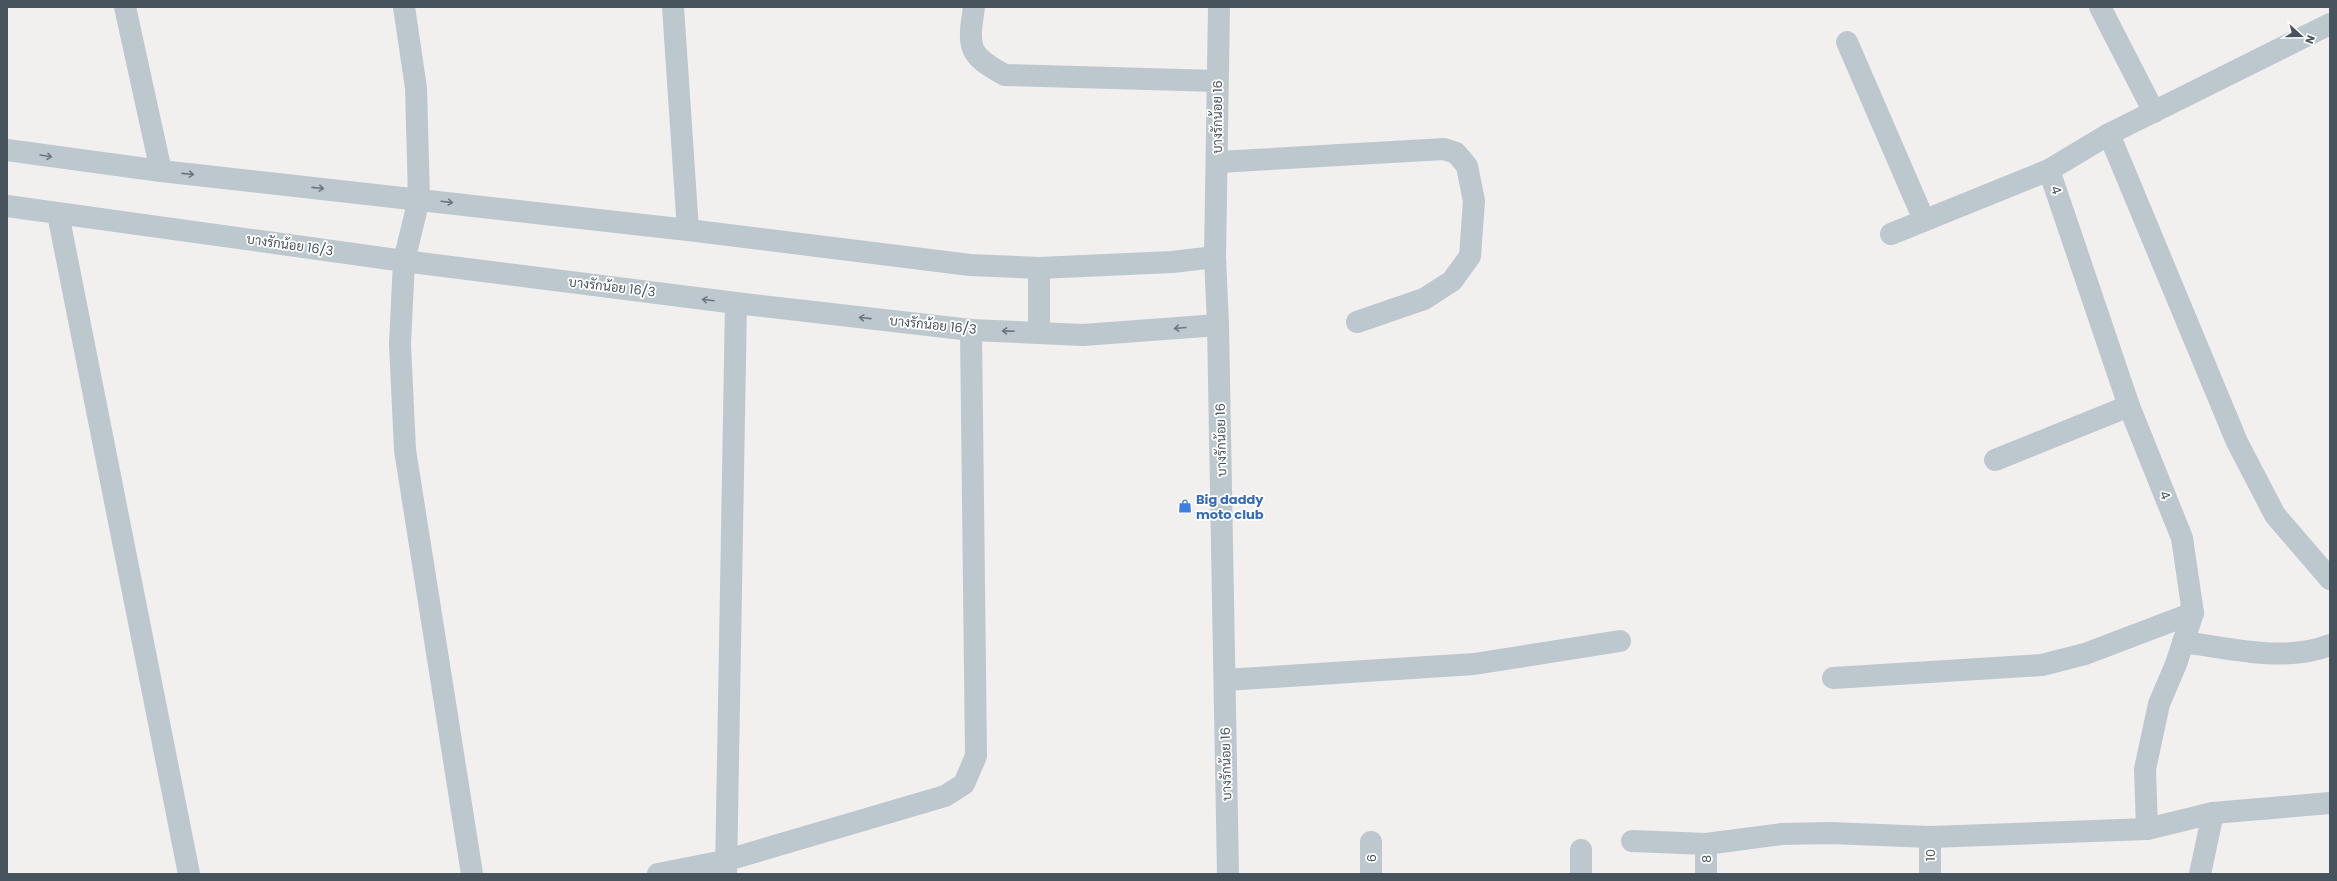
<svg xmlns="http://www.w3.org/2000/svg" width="2337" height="881" viewBox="0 0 2337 881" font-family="Poppins,Sarabun,sans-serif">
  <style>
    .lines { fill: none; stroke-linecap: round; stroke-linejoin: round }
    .minor { stroke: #bdc7ce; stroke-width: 22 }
    .oneway { stroke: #6a767f }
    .labels { text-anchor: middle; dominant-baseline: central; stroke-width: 3.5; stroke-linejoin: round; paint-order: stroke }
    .street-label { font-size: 13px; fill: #47535d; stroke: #fff }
    .shop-label { font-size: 13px; font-weight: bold; fill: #366cbe; stroke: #fff; text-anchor: start }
  </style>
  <rect width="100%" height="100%" fill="#f2efef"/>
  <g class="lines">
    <!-- minor -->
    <g class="minor">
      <polyline points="125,7 161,171"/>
      <polyline points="404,7 416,88 419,199 404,261 400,344 405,450 472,874"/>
      <polyline points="673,7 688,230"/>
      <path d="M974,7C968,47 967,55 1005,75L1217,81"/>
      <polyline points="1219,7 1215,257 1218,325 1228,874"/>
      <polyline points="2100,7 2154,112"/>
      <polyline points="1847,42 1924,220"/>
      <polyline points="2109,134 2237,442 2275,515 2330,579"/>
      <polyline points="7,150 161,171 688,230 970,265 1039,268 1172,262 1215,257"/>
      <polyline points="1218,162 1444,149 1456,153 1467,166 1474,201 1470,256 1452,281 1424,299 1357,322"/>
      <polyline points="2049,170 2129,406 2182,538 2193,613 2176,664 2159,704 2145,769 2147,829"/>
      <polyline points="7,206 404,261 736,303 971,330 1083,335 1218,325"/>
      <polyline points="58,214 189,874"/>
      <polyline points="1891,234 2049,170 2109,134 2330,24"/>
      <polyline points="1039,332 1039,268"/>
      <polyline points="1995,460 2129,406"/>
      <path d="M2183,642C2230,648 2284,663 2330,645"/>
      <polyline points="1833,678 2042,665 2085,654 2193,613"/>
      <polyline points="1225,680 1474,664 1620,641"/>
      <polyline points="1632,841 1706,844 1782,834 1830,833 1930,837 2147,829 2213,813 2330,803"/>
      <polyline points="1706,844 1706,874"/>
      <polyline points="1581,850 1581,874"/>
      <polyline points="658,874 724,861 945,796 964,784 976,756 971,330"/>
      <polyline points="726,874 736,303"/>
      <polyline points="1371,874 1371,842"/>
      <polyline points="1930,874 1930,837"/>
      <polyline points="2200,874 2213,813"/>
    </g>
  </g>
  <!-- one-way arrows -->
  <defs><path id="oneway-shaft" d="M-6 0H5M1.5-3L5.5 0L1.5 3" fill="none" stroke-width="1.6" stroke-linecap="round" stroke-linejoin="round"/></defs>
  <g class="oneway">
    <use href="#oneway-shaft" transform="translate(46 156) rotate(9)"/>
    <use href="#oneway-shaft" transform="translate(188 174) rotate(6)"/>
    <use href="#oneway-shaft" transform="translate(318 188) rotate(6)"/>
    <use href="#oneway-shaft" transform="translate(447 202) rotate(7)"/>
    <use href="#oneway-shaft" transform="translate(708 300) rotate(-173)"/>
    <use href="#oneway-shaft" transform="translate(865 318) rotate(-174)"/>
    <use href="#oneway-shaft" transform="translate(1180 328) rotate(175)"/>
    <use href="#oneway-shaft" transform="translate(1008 331) rotate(-178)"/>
  </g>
  <!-- icons -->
  <defs>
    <g id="shop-bare" transform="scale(1.08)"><path d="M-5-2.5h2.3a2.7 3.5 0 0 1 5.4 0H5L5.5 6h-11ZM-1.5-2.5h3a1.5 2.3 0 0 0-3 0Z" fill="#3f7fe0" stroke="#fff" stroke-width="2.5" paint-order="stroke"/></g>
  </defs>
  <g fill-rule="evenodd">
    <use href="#shop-bare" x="1185" y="506"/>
  </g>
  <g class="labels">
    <!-- street labels -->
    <g class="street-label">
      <text transform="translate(1217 117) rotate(-90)">บางรักน้อย 16</text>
      <text transform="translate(2056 190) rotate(71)">4</text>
      <text transform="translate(290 245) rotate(8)">บางรักน้อย 16/3</text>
      <text transform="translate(612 287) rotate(7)">บางรักน้อย 16/3</text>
      <text transform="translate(933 325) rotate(6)">บางรักน้อย 16/3</text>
      <text transform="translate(1221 440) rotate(-91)">บางรักน้อย 16</text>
      <text transform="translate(2165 495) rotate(68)">4</text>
      <text transform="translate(1226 764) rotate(-91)">บางรักน้อย 16</text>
      <text transform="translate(1930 855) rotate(-90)">10</text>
      <text transform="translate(1371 858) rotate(-90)">6</text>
      <text transform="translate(1706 859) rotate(-90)">8</text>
    </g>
    <!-- shop labels -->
    <g class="shop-label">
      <text x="1196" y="499">Big daddy<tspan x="1196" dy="15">moto club</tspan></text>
    </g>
  </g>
  <!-- border -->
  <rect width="2337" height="881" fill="none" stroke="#47535d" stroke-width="16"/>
  <!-- north arrow -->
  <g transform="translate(2301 36) rotate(111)" stroke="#ffffff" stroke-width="3" paint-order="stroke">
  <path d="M0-3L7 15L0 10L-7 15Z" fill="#47535d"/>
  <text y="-6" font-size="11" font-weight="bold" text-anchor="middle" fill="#47535d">N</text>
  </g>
</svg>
